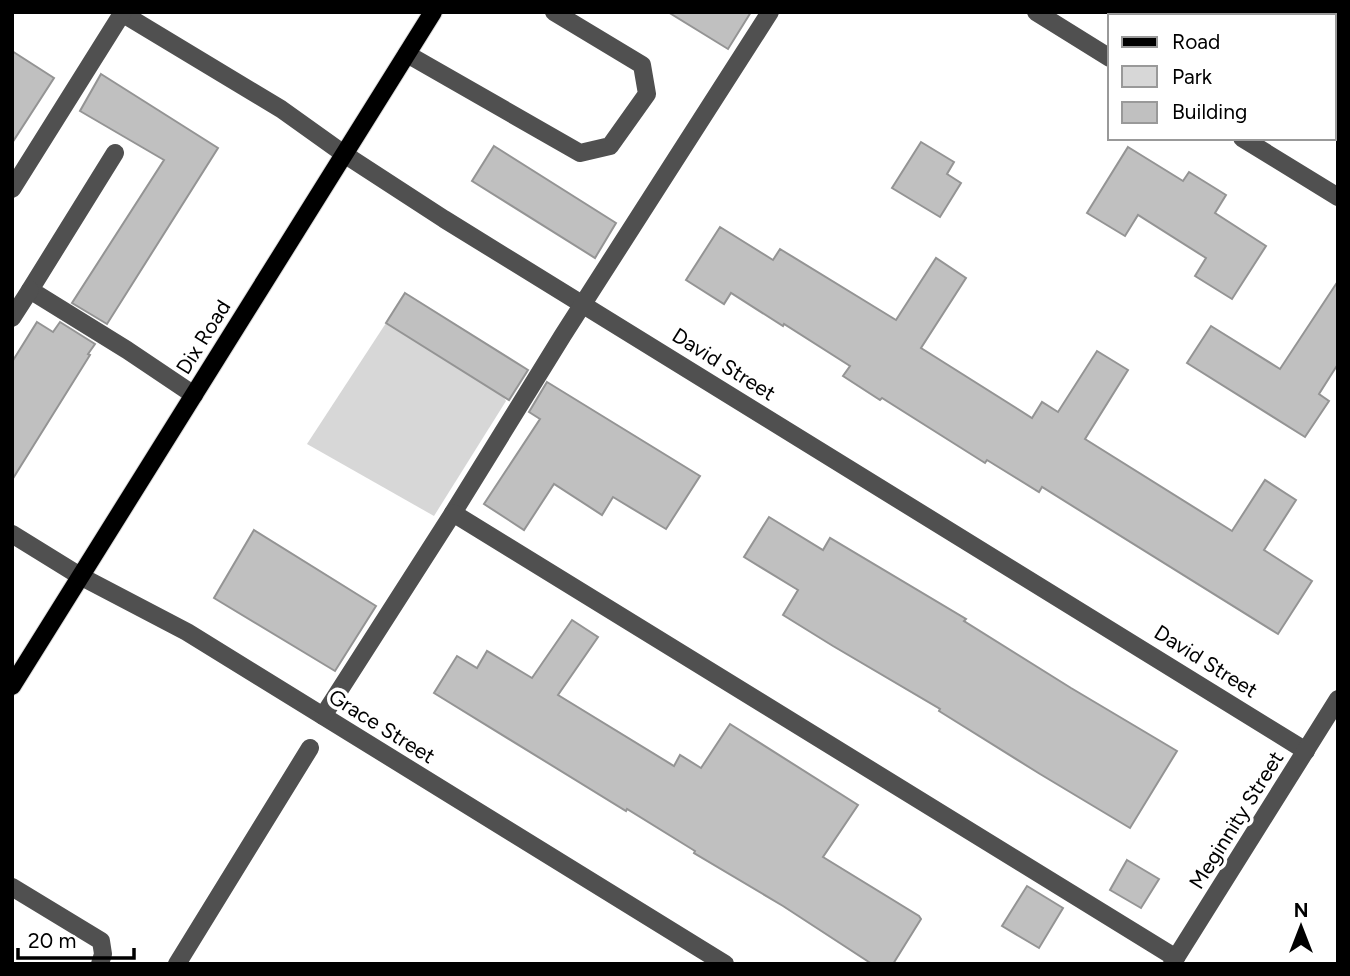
<svg xmlns="http://www.w3.org/2000/svg" width="1350" height="976" viewBox="0 0 1350 976" font-family="Figtree,sans-serif">
  <style>
    .green { fill: #d7d7d7 }
    .building { fill: #c0c0c0; stroke: #949494; stroke-width: 2 }
    .lines { fill: none; stroke-linecap: round; stroke-linejoin: round }
    .major-casing { stroke: #dbdbdb; stroke-width: 20 }
    .minor { stroke: #505050; stroke-width: 18 }
    .major { stroke: #000; stroke-width: 18 }
    .labels { text-anchor: middle; dominant-baseline: central; stroke-width: 7; stroke-linejoin: round; paint-order: stroke }
    .street-label { font-size: 21px; fill: #000; stroke: #fff }
  </style>
  <rect width="100%" height="100%" fill="#fff"/>
  <!-- green -->
  <polygon class="green" points="386,323 503,396 506,401 434,516 307,444"/>
  <!-- building -->
  <g class="building">
    <polygon points="668,12 751,12 728,49"/>
    <polygon points="12,51 54,78 12,143"/>
    <polygon points="101,74 218,148 107,324 72,303 164,160 80,111"/>
    <polygon points="921,142 954,162 947,174 961,183 940,217 892,188"/>
    <polygon points="494,146 616,223 595,258 472,181"/>
    <polygon points="1128,147 1183,181 1189,172 1226,195 1215,213 1266,246 1232,299 1195,276 1206,258 1138,215 1125,236 1087,213"/>
    <polygon points="720,227 773,260 780,249 896,320 936,258 966,278 921,348 1032,418 1042,402 1058,412 1097,351 1128,370 1085,439 1232,531 1265,480 1296,500 1264,550 1312,581 1278,634 1042,487 1039,492 987,460 985,463 882,398 880,400 843,376 850,366 784,324 783,326 731,293 724,304 686,280"/>
    <polygon points="1338,281 1338,364 1319,394 1329,401 1305,437 1187,363 1211,326 1280,369"/>
    <polygon points="405,293 528,370 509,400 386,323"/>
    <polygon points="37,322 53,332 60,322 95,344 88,354 90,355 12,480 12,362"/>
    <polygon points="547,382 700,476 666,529 613,497 602,515 554,484 524,530 484,504 540,419 529,412"/>
    <polygon points="769,517 823,550 830,538 966,619 964,621 1071,688 1177,751 1130,828 1040,774 939,711 940,709 833,646 783,615 798,590 744,557"/>
    <polygon points="254,530 376,606 335,671 214,598"/>
    <polygon points="572,620 598,637 558,695 674,766 680,755 701,768 730,724 858,805 823,857 919,916 921,919 893,964 872,964 783,906 694,853 695,851 627,809 626,811 434,693 457,656 477,668 487,651 532,678"/>
    <polygon points="1127,860 1159,879 1141,908 1110,890"/>
    <polygon points="1027,886 1063,908 1039,948 1002,926"/>
  </g>
  <g class="lines">
    <!-- major casing -->
    <g class="major-casing">
      <polyline id="major" points="12,686 433,12"/>
    </g>
    <!-- minor -->
    <g class="minor">
      <polyline points="120,12 281,109 344,154 444,219 1306,751"/>
      <polyline points="1036,12 1110,58"/>
      <polyline points="407,54 580,153 610,146 647,94 642,65 554,12"/>
      <polyline points="1242,138 1338,197"/>
      <polyline points="115,153 30,290 127,350 194,395"/>
      <polyline points="12,189 123,12"/>
      <polyline points="12,318 30,290"/>
      <polyline points="453,513 563,335 770,12"/>
      <polyline points="12,534 80,576 187,632 725,964"/>
      <polyline points="323,716 453,513 1176,958"/>
      <polyline points="12,887 101,941 103,954 100,964"/>
      <polyline points="177,964 310,748"/>
      <polyline points="1172,964 1338,699"/>
    </g>
    <!-- major -->
    <use href="#major" class="major"/>
  </g>
  <g class="labels">
    <!-- street labels -->
    <g class="street-label">
      <text transform="translate(203 337) rotate(-58)">Dix Road</text>
      <text transform="translate(724 364) rotate(32)">David Street</text>
      <text transform="translate(1206 661) rotate(32)">David Street</text>
      <text transform="translate(382 726) rotate(32)">Grace Street</text>
      <text transform="translate(1236 820) rotate(-58)">Meginnity Street</text>
    </g>
  </g>
  <!-- border -->
  <rect width="1350" height="976" fill="none" stroke="#000000" stroke-width="28"/>
  <!-- legend -->
  <rect x="1108" y="14" width="228" height="126" fill="#ffffff" stroke="#999999" stroke-width="2"/>
  <rect x="1122" y="37" width="35" height="10" fill="#000000" stroke="#999999" stroke-width="2"/>
  <text x="1172" y="49" font-size="21" fill="#000000">Road</text>
  <rect x="1122" y="66" width="35" height="21" fill="#d7d7d7" stroke="#999999" stroke-width="2"/>
  <text x="1172" y="84" font-size="21" fill="#000000">Park</text>
  <rect x="1122" y="102" width="35" height="21" fill="#c0c0c0" stroke="#999999" stroke-width="2"/>
  <text x="1172" y="119" font-size="21" fill="#000000">Building</text>
  <!-- north arrow -->
  <g transform="translate(1301 927)" stroke="#ffffff" stroke-width="5" paint-order="stroke">
  <path d="M0-5L12 26L0 18L-12 26Z" fill="#000000"/>
  <text y="-10" font-size="19" font-weight="bold" text-anchor="middle" fill="#000000">N</text>
  </g>
  <!-- scale -->
  <path d="M18 948v10h116v-10" fill="none" stroke="#000000" stroke-width="3.5"/>
  <text x="28" y="948" font-size="21" fill="#000000" stroke="#ffffff" stroke-width="5" paint-order="stroke">20 m</text>
</svg>
